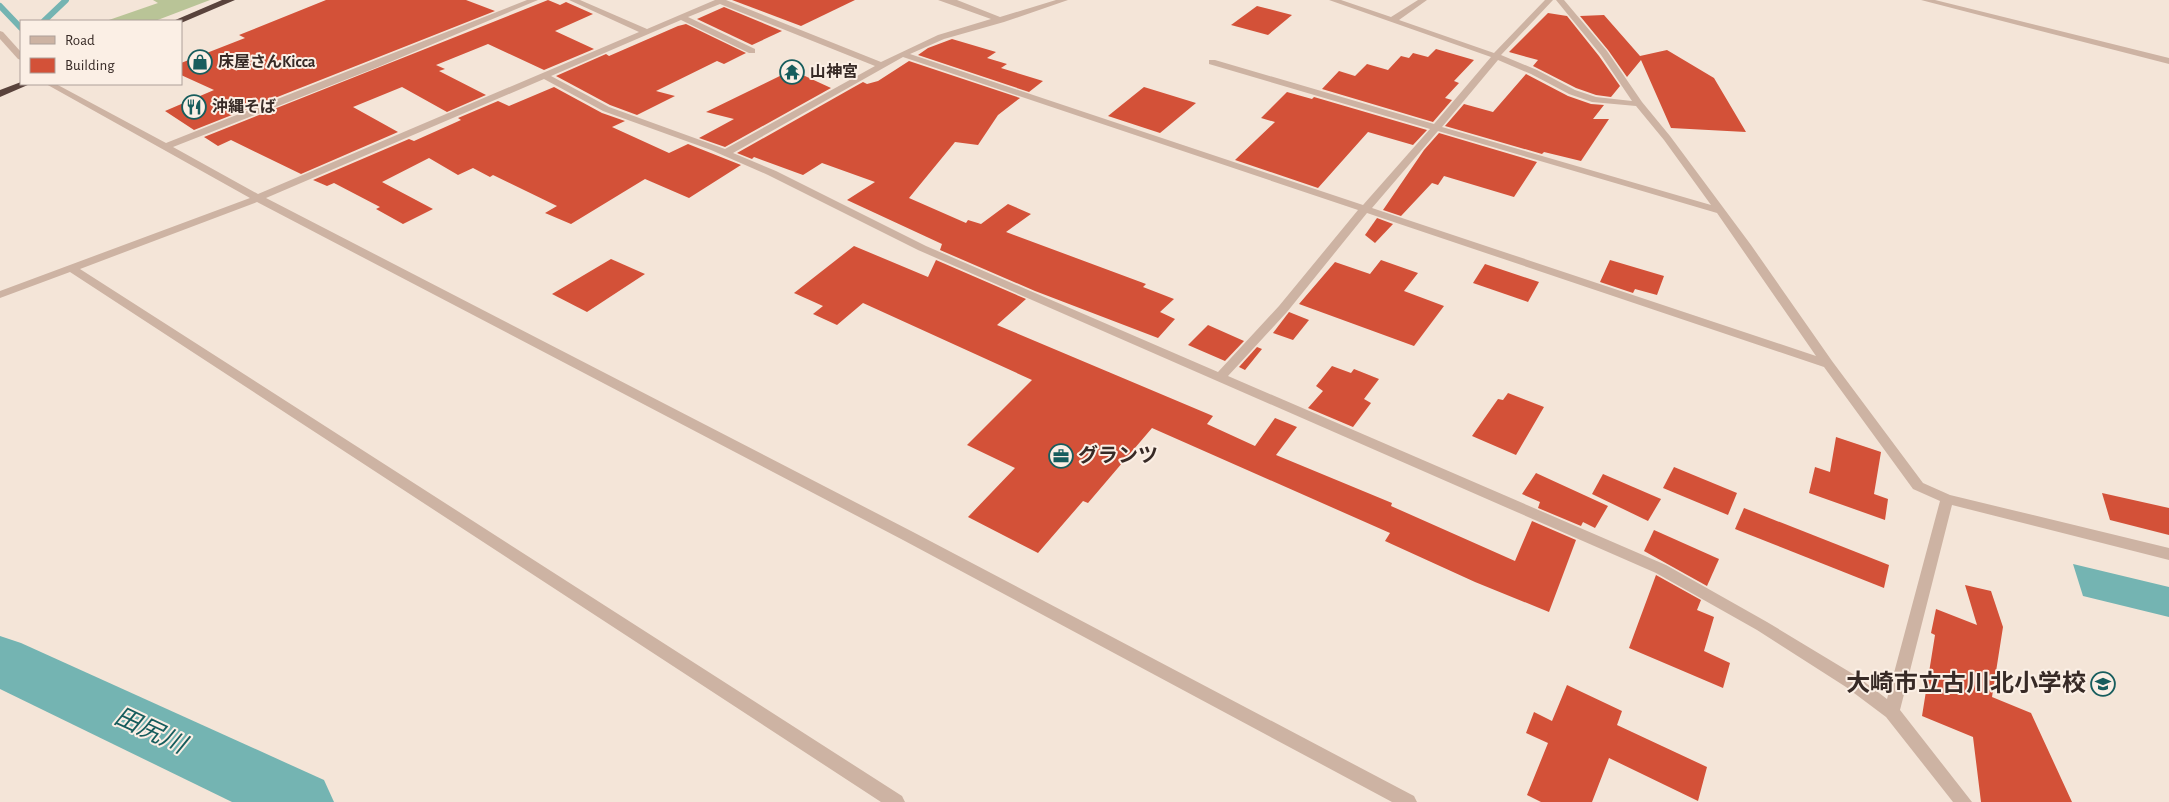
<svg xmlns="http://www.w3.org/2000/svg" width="2169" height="802" viewBox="0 0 2169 802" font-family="'Alegreya Sans','Noto Sans JP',sans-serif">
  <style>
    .green { fill: #b9c497 }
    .water { fill: #74b4b2 }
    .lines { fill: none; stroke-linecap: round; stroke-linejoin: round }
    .stream { stroke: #74b4b2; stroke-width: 6 }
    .river { fill: #74b4b2; fill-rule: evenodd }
    .building { fill: #d35138 }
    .minor { fill: #cdb3a3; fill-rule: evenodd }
    .highway { fill: #59433c; fill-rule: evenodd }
    .labels { text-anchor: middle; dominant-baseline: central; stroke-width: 4; stroke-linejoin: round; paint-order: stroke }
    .far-poi-label { font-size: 16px; font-weight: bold; fill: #372a26; stroke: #fbefe5; text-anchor: start }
    .poi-label { font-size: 20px; font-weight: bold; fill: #372a26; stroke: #fbefe5; text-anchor: start }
    .near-poi-label { font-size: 24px; font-weight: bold; fill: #372a26; stroke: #fbefe5; text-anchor: end }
    .near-water-label { font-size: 25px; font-style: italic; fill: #175d5d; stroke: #fbefe5 }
  </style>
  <rect width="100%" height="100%" fill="#f4e5d8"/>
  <!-- green -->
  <polygon class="green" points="153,0 210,0 155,21 106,21 158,3"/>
  <!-- water -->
  <polygon class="water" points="2073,564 2169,587 2169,617 2083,596"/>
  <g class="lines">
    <!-- stream -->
    <g class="stream">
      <polyline points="0,6 21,28"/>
      <polyline points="44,21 66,0"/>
    </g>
    <!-- river -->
    <polygon class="river" points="0,636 21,643 324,780 334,802 232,802 0,689"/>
  </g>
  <!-- building -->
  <g class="building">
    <polygon points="326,0 466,0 495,11 194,130 165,111 214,90 181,75 181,63 245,38 239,35"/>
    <polygon points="548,0 560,5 566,2 593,14 555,31 594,49 544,70 488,44 436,65 445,69 439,71 486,95 447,112 402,87 353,107 398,132 301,174 231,140 218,146 204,137"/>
    <polygon points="732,0 855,0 801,26"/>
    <polygon points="1257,6 1292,15 1268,35 1231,25"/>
    <polygon points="724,7 782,31 752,45 697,19"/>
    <polygon points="1548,13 1567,16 1599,56 1620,86 1611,97 1596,95 1576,88 1533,66 1538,60 1509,52"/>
    <polygon points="1604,15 1640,56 1667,50 1714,78 1746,132 1671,128 1641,60 1627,77 1608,50 1580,16"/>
    <polygon points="686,24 746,53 724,64 717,61 656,91 675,96 637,115 610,105 556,76 606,54 609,56 678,26"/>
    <polygon points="952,39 996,52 987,58 1007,64 1001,68 1043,81 1029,92 918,55 928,48"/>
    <polygon points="1436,49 1474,60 1454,81 1459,83 1445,98 1452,100 1433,122 1322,89 1339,71 1355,76 1367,64 1388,70 1401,56 1409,58 1413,53 1428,57"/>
    <polygon points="909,61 1020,98 998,115 978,145 955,142 909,198 966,223 968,220 981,224 1008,204 1031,214 1006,232 1146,284 1143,287 1174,299 1160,312 1175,319 1158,338 1035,291 940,250 942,244 847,200 875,182 822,163 803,175 754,157 752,159 737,153 854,87 863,82 867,84 878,81"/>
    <polygon points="792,70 831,88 725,147 699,138 734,119 706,112"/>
    <polygon points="1526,74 1568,96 1591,104 1604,105 1593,119 1609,119 1581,161 1544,152 1542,154 1445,126 1464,104 1493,112"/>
    <polygon points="554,87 602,113 625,121 612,127 669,153 688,144 741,165 689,198 645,179 571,224 545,213 557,206 493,175 490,177 473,168 458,175 429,158 382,182 433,209 403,224 376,209 380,207 334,183 327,186 313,180 409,139 414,141 461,120 458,118 498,101 509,106"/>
    <polygon points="1144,87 1196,103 1160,133 1108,116"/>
    <polygon points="1287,92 1312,99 1314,97 1427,130 1413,145 1368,132 1318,188 1235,160 1275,122 1261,118"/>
    <polygon points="1439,133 1537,162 1514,197 1444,176 1438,185 1432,183 1401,216 1383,210 1424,150"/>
    <polygon points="1377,218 1393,224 1375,243 1365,235"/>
    <polygon points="854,246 928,277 936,260 1026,299 997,325 1213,416 1207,424 1255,446 1275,418 1297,427 1276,455 1392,503 1391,506 1515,561 1532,521 1576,540 1549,612 1475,582 1385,541 1390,533 1152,428 1088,503 1083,501 1038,553 968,517 1015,468 967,445 1032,380 863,303 837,325 813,314 823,306 794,293"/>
    <polygon points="611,259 645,274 587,312 552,294"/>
    <polygon points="1381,260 1418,273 1404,291 1444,306 1414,346 1299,304 1335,262 1370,274"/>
    <polygon points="1610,260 1664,276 1657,295 1635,289 1633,293 1600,282"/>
    <polygon points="1485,264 1539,282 1528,302 1473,283"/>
    <polygon points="1289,312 1309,320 1293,340 1273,333"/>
    <polygon points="1208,325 1244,341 1225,361 1188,345"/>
    <polygon points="1257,347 1262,349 1245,370 1239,367"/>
    <polygon points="1332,366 1351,373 1354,369 1379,379 1364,399 1371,403 1353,427 1308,408 1323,391 1316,386"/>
    <polygon points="1508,393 1544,407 1516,455 1472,436 1498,399 1503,400"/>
    <polygon points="1836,437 1881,452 1874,494 1888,499 1885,520 1809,493 1815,467 1830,472"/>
    <polygon points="1674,467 1737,493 1728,515 1663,488"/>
    <polygon points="1536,473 1608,506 1595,528 1583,522 1581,526 1538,508 1540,502 1522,494"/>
    <polygon points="1603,474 1661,499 1648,521 1592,494"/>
    <polygon points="2102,493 2169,508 2169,535 2110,520"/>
    <polygon points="1744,508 1889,565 1884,588 1735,529"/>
    <polygon points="1654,530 1719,559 1707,586 1644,551"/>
    <polygon points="1656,575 1701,600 1697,610 1714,617 1704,651 1730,663 1723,688 1629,648"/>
    <polygon points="1965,585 1991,591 2003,627 1992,697 2031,713 2072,802 1981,802 1973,737 1922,716 1935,635 1931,633 1936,609 1977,625"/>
    <polygon points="1567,685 1622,711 1617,725 1707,767 1698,801 1609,758 1592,802 1541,802 1527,795 1548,743 1526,733 1534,712 1552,721"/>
  </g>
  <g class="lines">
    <!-- minor -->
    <g class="minor">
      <path d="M527,0H538L378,67L173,147L258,194L639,32L569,0H580L647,29L715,0H726L881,62L938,35L991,19L938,0H957L1000,17L1056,0H1068L1004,22L944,39L910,54L1363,205L1430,129L1209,64V60H1215L1434,124L1491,57L1329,0H1341L1391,17L1418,0H1427L1399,20L1494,53L1545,0H1553L1501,55L1537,70L1575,90L1596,97L1632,101L1601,55L1556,0H1564L1607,51L1642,102L1670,136L1751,245L1832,361L1923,483L1950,495L2169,548V560L1952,505L1900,710L1972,802H1953L1886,717L1846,687L1757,630L1656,573L918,250L768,175L711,150L603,111L544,79L266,198L913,532L1414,796L1417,802H1392L903,540L257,202L80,269L902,796L905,802H881L70,272L0,298V291L250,198L46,84H56L166,143ZM720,4L875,66L725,149L609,107L551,76L681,20L749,53H755V49L688,17ZM903,57L1358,210L1279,306L1218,372L926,246L776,171L733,153ZM1498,60L1531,74L1569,94L1592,102L1636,106L1664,140L1711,205L1442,127ZM1438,131L1717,213L1816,356L1372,208ZM1367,213L1824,367L1913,489L1940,501L1887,699L1858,677L1767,622L1666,565L1228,376L1287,312Z"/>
      <polygon points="1921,0 1935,0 2169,58 2169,64"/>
      <polygon points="0,31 3,32 21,52 21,60 18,59 0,39"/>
    </g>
    <!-- highway -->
    <g class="highway">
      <polygon points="222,0 235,0 181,23 181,21 173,21"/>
      <polygon points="21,82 21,84 30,84 0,97 0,90"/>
    </g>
  </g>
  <!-- icons -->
  <defs>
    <g id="shop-ring" transform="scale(1.25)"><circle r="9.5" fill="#fbefe5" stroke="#175d5d" stroke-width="1.5"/><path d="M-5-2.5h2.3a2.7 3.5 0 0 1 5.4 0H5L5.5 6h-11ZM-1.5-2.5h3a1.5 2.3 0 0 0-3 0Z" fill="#175d5d"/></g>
    <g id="temple-ring" transform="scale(1.25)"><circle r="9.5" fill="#fbefe5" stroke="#175d5d" stroke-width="1.5"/><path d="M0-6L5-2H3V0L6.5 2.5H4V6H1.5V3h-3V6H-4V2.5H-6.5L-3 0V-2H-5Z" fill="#175d5d"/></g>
    <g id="restaurant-ring" transform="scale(1.25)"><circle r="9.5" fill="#fbefe5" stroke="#175d5d" stroke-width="1.5"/><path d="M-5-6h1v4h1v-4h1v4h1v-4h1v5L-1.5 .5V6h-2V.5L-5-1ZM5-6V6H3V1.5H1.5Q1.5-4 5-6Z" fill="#175d5d"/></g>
    <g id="office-ring" transform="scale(1.25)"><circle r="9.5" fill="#fbefe5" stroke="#175d5d" stroke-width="1.5"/><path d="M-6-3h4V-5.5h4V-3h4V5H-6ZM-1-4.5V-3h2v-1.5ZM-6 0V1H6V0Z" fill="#175d5d"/></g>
    <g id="school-ring" transform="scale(1.25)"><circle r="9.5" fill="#fbefe5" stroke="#175d5d" stroke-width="1.5"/><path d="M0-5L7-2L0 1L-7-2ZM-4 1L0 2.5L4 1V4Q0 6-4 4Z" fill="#175d5d"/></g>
  </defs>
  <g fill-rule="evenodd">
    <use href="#shop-ring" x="200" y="62"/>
    <use href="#temple-ring" x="792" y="72"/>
    <use href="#restaurant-ring" x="194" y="107"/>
    <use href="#office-ring" x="1061" y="456"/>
    <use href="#school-ring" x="2103" y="684"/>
  </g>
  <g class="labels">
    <!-- far-poi labels -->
    <g class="far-poi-label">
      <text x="218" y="62">床屋さんKicca</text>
      <text x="810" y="72">山神宮</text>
      <text x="212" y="107">沖縄そば</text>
    </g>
    <!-- poi labels -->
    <g class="poi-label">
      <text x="1078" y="456">グランツ</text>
    </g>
    <!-- near-poi labels -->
    <g class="near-poi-label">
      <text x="2086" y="684">大崎市立古川北小学校</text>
    </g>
    <!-- near-water labels -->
    <g class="near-water-label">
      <text transform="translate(150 731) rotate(25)">田尻川</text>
    </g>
  </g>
  <!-- legend -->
  <rect x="20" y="20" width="162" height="65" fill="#fbefe5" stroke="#ada099"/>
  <rect x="30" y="36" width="25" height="8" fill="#cdb3a3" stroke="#ada099"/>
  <text x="65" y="45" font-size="15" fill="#372a26">Road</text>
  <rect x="30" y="58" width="25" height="15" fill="#d35138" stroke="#ada099"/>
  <text x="65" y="70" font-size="15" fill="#372a26">Building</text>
</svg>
